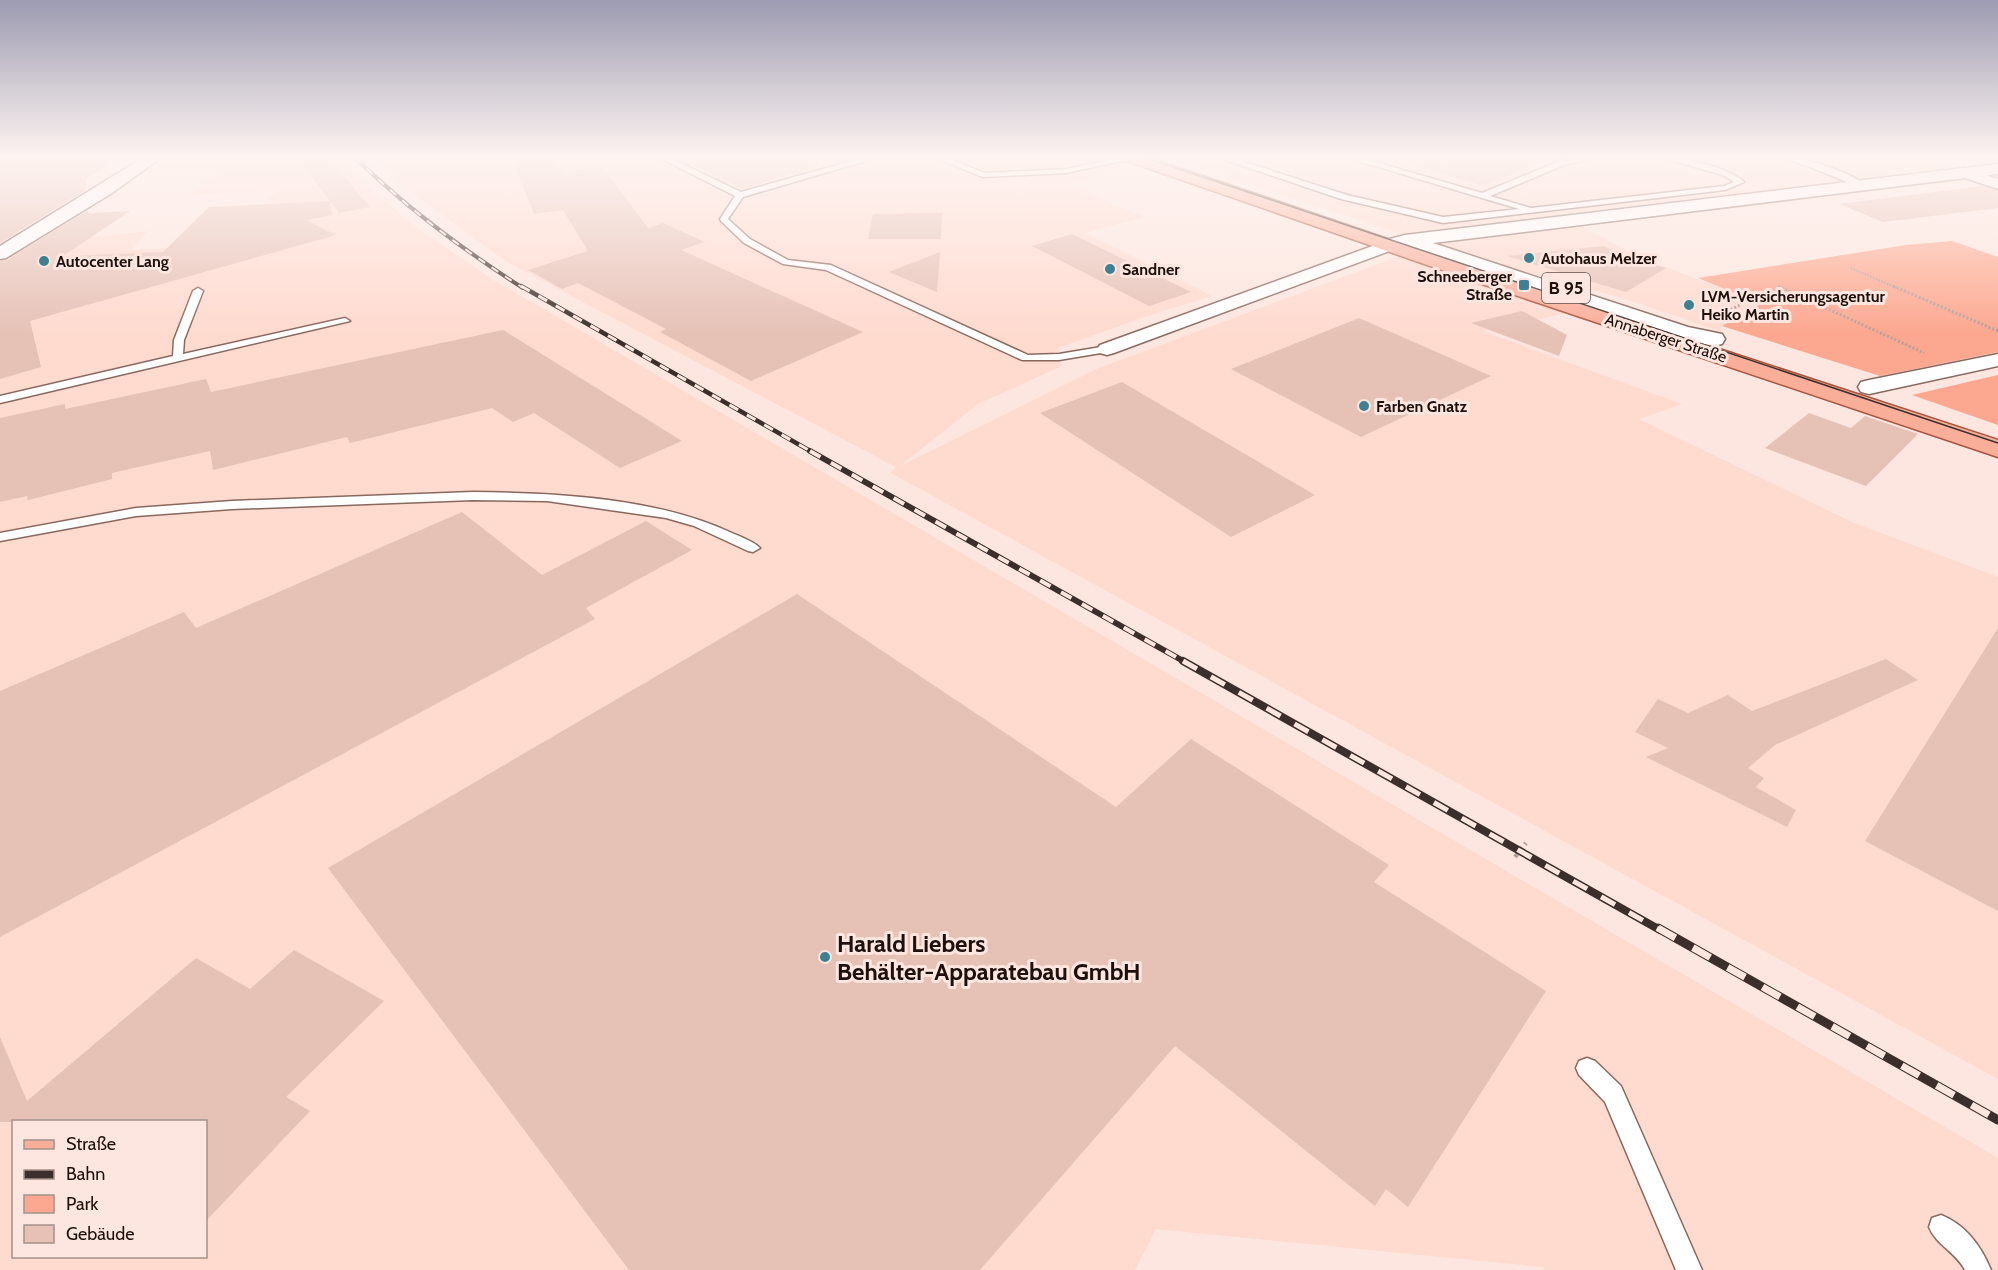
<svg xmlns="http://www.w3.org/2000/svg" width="1998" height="1270" viewBox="0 0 1998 1270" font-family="Cabin,sans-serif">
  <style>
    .built { fill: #ffdacf; fill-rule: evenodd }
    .green { fill: #fca78f }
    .building { fill: #e6c1b6 }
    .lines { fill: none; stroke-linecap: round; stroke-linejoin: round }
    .service-casing { stroke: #89685e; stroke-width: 3 }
    .minor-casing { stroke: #89685e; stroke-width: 3 }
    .tertiary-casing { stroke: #89685e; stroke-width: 3 }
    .primary-casing { stroke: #aa543c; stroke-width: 3 }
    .path-far2 { stroke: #b5a19b; stroke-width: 2; stroke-dasharray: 1.5 1.5; stroke-linecap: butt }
    .path-far1 { stroke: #b5a19b; stroke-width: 3; stroke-dasharray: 2 2; stroke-linecap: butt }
    .path { stroke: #b5a19b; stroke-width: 4.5; stroke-dasharray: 4 4; stroke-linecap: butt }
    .service { fill: #fff; fill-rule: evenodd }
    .minor { fill: #fff; fill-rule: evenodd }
    .tertiary { fill: #fff; fill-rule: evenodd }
    .primary { fill: #f9ae99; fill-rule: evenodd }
    .tram { stroke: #3c2e2a; stroke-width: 1.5 }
    .rail-far4-casing { stroke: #3c2e2a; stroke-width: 4 }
    .rail-far3-casing { stroke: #3c2e2a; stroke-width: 4.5 }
    .rail-far2-casing { stroke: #3c2e2a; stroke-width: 6 }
    .rail-far1-casing { stroke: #3c2e2a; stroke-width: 8 }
    .rail-casing { stroke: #3c2e2a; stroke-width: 9 }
    .rail-far4 { stroke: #fde6df; stroke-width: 2; stroke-dasharray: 8; stroke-linecap: butt }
    .rail-far3 { stroke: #fde6df; stroke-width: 3; stroke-dasharray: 10; stroke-linecap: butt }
    .rail-far2 { stroke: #fde6df; stroke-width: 4; stroke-dasharray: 12; stroke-linecap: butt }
    .rail-far1 { stroke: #fde6df; stroke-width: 5; stroke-dasharray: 16; stroke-linecap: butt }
    .rail { stroke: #fde6df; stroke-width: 7; stroke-dasharray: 20; stroke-linecap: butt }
    .poi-dot { fill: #3f8192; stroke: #fde6df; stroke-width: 2 }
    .labels { text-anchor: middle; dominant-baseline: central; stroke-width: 6; stroke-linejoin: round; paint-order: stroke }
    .far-poi-label { font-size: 16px; font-weight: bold; fill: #1e110d; stroke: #fde6df; text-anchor: start }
    .far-street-label { font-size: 16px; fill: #1e110d; stroke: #fde6df }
    .shield { fill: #fde6df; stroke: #61514c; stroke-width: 1.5 }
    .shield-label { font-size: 18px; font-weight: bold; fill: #1e110d }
    .near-poi-label { font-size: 24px; font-weight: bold; fill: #1e110d; stroke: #fde6df; text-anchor: start }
  </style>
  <rect width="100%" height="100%" fill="#fde6df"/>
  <!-- built -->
  <g class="built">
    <path d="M168,157H343L354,175L416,227L492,279L1998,1158V1270H1544L1543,1267L1156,1229L1135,1270H0V259L33,244L148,231L131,250L198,246L266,229L265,201L277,191L190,195L221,171L145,173ZM14,1122H206V1256H14Z"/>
    <polygon points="374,157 1106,157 1134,166 1066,184 1145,217 1085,233 1212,296 1147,316 1058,348 1062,366 978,404 900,466 1099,368 1400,256 1572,312 1482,331 1682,404 1639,419 1854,523 1998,577 1998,1079 891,473 896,467 507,262 411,192"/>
    <polygon points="1170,157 1922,157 1964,173 1572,221 1635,255 1762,304 1722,326 1720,331 1626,299 1470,257"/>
  </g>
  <!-- green -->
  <g class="green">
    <polygon points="1952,241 1998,257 1998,352 1880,376 1722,326 1761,304 1698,278 1906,245"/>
    <polygon points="1998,375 1998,425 1912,395"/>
  </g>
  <!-- building -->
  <g class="building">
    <polygon points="120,157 84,180 86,180 86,190 0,243 0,160"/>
    <polygon points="297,157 328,157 370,207 339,213 330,201 332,215 306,220 336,235 30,321 41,367 0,379 0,261 7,260 88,210 88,213 130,211 63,256 163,252 209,207 330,201"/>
    <polygon points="543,157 552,157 564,172 602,166 648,228 663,223 705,242 681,250 863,332 751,381 660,332 666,329 578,283 562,289 528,270 588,251 563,210 534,214 513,162"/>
    <polygon points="677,157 818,157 819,165 743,189"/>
    <polygon points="1409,157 1551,157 1484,186 1408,164"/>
    <polygon points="1983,186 1998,191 1998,208 1883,222 1839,204"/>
    <polygon points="942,213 941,239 868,239 873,214"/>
    <polygon points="1072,234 1191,292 1149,306 1032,246"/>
    <polygon points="1603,246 1628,258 1666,268 1626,292 1507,256"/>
    <polygon points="940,252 937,292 889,272"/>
    <polygon points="1522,311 1567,335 1559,356 1471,323"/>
    <polygon points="1359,318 1391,332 1491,376 1361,437 1231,369"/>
    <polygon points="503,330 682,441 620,468 534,413 513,422 492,408 350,443 347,437 213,470 210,451 112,473 112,479 28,500 27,496 0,502 0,418 65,404 65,409 206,379 211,392"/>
    <polygon points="1122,382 1315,495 1231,537 1040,413"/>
    <polygon points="1809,413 1851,428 1865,416 1918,434 1866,486 1765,448"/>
    <polygon points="462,512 542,575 646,521 692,550 586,608 595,619 0,937 0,691 184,612 196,628"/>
    <polygon points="797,594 1116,807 1191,739 1389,865 1374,882 1546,991 1408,1207 1386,1189 1375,1206 1175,1046 980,1270 629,1270 328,868"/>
    <polygon points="1998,628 1998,911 1865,841"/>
    <polygon points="1886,659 1918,680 1775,745 1748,768 1764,778 1756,787 1796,810 1787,827 1646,757 1668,748 1635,732 1658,699 1688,713 1728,695 1752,711"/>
    <polygon points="294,950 384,1001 286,1097 310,1111 206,1221 206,1122 0,1122 0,1037 27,1101 196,958 250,989"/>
  </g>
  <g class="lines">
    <!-- service casing -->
    <g class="service-casing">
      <g id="service">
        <polygon points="658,157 668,157 741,192 866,157 879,157 743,197 728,219 750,239 788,260 831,265 1028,355 1059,354 1107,346 1112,349 1107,352 1059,360 1022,360 826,270 783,264 744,243 721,221 720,219 735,196"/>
        <polygon points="934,157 945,157 984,173 1066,169 1123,157 1136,158 1066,173 983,177"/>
        <path d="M1217,157H1229L1347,195L1443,217L1519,209L1345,157H1358L1482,193L1562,160L1597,157L1567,164L1490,196L1531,208L1724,186L1734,182L1723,175L1660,157C1683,157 1726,166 1744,182L1725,190L1443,223L1341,199Z"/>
        <path d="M1781,157C1805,157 1847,171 1866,185L1859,187L1813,168Z"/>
        <polygon points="198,288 203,291 184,340 183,354 345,318 350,321 0,403 0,396 173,356 174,340 193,291"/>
        <path d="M473,492C557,493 654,497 732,533C741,537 753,541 760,548L753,552L748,551L694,526L666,518L547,501L473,500L232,509L136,516L0,541V533L136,508L232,501Z"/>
        <polygon points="1587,1058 1595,1061 1621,1086 1702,1270 1676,1270 1605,1102 1579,1075 1576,1068 1579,1061"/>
        <path d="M1941,1215C1966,1225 1981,1246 1991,1270H1965C1956,1252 1936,1245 1929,1227L1932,1218Z"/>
      </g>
    </g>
    <!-- minor casing -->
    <g class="minor-casing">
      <g id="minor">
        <polygon points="144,157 162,157 112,193 6,258 0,259 0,246"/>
        <polygon points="1964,168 1998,179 1998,189 1959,176 1956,173 1959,170"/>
        <polygon points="1389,240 1395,241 1398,245 1395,249 1114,353 1107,355 1100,353 1097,349 1100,345"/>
        <polygon points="1998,354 1998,366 1869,394 1861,392 1858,387 1861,382 1869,380"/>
      </g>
    </g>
    <!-- tertiary casing -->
    <g class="tertiary-casing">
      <polygon id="tertiary" points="1998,164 1998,174 1433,243 1688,327 1722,334 1725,339 1722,344 1714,346 1675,338 1406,247 1389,251 1382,249 1379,245 1382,241 1405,235"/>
    </g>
    <!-- primary casing -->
    <g class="primary-casing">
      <polygon id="primary" points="1122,157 1147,157 1496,276 1998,440 1998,457 1482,284 1124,160"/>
    </g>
    <!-- path-far2 -->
    <g class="path-far2">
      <polyline points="1442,166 1464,157"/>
      <polyline points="1851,268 1897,288"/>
      <polyline points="1778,286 1782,288"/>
    </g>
    <!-- path-far1 -->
    <g class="path-far1">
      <polyline points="1778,286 1924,353"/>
      <polyline points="1893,286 1998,331"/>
      <polyline points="1720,315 1740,305"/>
    </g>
    <!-- path -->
    <polyline class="path" points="1515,857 1526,843"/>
    <!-- service -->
    <use href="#service" class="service"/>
    <!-- minor -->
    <use href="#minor" class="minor"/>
    <!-- tertiary -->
    <use href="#tertiary" class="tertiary"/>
    <!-- primary -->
    <use href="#primary" class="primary"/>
    <!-- tram -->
    <polyline class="tram" points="1143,157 1998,443"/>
    <!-- rail-far4 casing -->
    <g class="rail-far4-casing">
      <path id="rail-far4" d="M355,157C406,208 462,249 523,288"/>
    </g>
    <!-- rail-far3 casing -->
    <g class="rail-far3-casing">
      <polyline id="rail-far3" points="521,286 812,452"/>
    </g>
    <!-- rail-far2 casing -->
    <g class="rail-far2-casing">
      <polyline id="rail-far2" points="810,451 1185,662"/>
    </g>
    <!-- rail-far1 casing -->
    <g class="rail-far1-casing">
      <polyline id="rail-far1" points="1183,661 1660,930"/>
    </g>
    <!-- rail casing -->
    <g class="rail-casing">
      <polyline id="rail" points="1658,928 1998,1120"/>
    </g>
    <!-- rail-far4 -->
    <use href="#rail-far4" class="rail-far4"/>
    <!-- rail-far3 -->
    <use href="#rail-far3" class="rail-far3"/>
    <!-- rail-far2 -->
    <use href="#rail-far2" class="rail-far2"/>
    <!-- rail-far1 -->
    <use href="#rail-far1" class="rail-far1"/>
    <!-- rail -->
    <use href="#rail" class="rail"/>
  </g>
  <!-- sky -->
  <linearGradient id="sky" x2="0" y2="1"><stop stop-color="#9d9bb1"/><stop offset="0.47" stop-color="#fef4f1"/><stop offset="1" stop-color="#fef4f1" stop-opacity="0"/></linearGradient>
  <rect width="1998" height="335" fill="url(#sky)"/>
  <!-- markers -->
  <g class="poi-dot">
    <circle cx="1529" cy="258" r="6"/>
    <circle cx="44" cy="261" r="6"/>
    <circle cx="1110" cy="269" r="6"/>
    <rect x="1518" y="279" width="12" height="12" rx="3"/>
    <circle cx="1689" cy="305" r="6"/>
    <circle cx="1364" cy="406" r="6"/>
    <circle cx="825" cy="957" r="6"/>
  </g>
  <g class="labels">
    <!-- far-poi labels -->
    <g class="far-poi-label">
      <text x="1541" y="258">Autohaus Melzer</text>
      <text x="56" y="261">Autocenter Lang</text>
      <text x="1122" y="269">Sandner</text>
      <text x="1512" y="276" text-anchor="end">Schneeberger<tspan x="1512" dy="18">Straße</tspan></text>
      <text x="1701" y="296">LVM-Versicherungsagentur<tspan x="1701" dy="18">Heiko Martin</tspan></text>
      <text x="1376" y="406">Farben Gnatz</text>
    </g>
    <!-- far-street labels -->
    <g class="far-street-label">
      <text transform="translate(1666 338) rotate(18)">Annaberger Straße</text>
    </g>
    <!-- shield labels -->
    <rect class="shield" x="1542" y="273" width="48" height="30" rx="4.5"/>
    <g class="shield-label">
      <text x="1566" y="288">B 95</text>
    </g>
    <!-- near-poi labels -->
    <g class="near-poi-label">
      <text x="837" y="943">Harald Liebers<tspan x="837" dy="28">Behälter-Apparatebau GmbH</tspan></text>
    </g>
  </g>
  <!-- legend -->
  <rect x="12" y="1120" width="195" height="138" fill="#fde6df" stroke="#a4918b" stroke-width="1.5"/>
  <rect x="24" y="1140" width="30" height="9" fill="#f9ae99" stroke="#a4918b" stroke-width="1.5"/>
  <text x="66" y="1150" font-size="18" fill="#1e110d">Straße</text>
  <rect x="24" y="1170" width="30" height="9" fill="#3c2e2a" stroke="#a4918b" stroke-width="1.5"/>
  <text x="66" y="1180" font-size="18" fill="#1e110d">Bahn</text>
  <rect x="24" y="1195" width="30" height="18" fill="#fca78f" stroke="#a4918b" stroke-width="1.5"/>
  <text x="66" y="1210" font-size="18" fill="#1e110d">Park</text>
  <rect x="24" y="1225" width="30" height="18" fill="#e6c1b6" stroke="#a4918b" stroke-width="1.5"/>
  <text x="66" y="1240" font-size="18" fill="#1e110d">Gebäude</text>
</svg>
